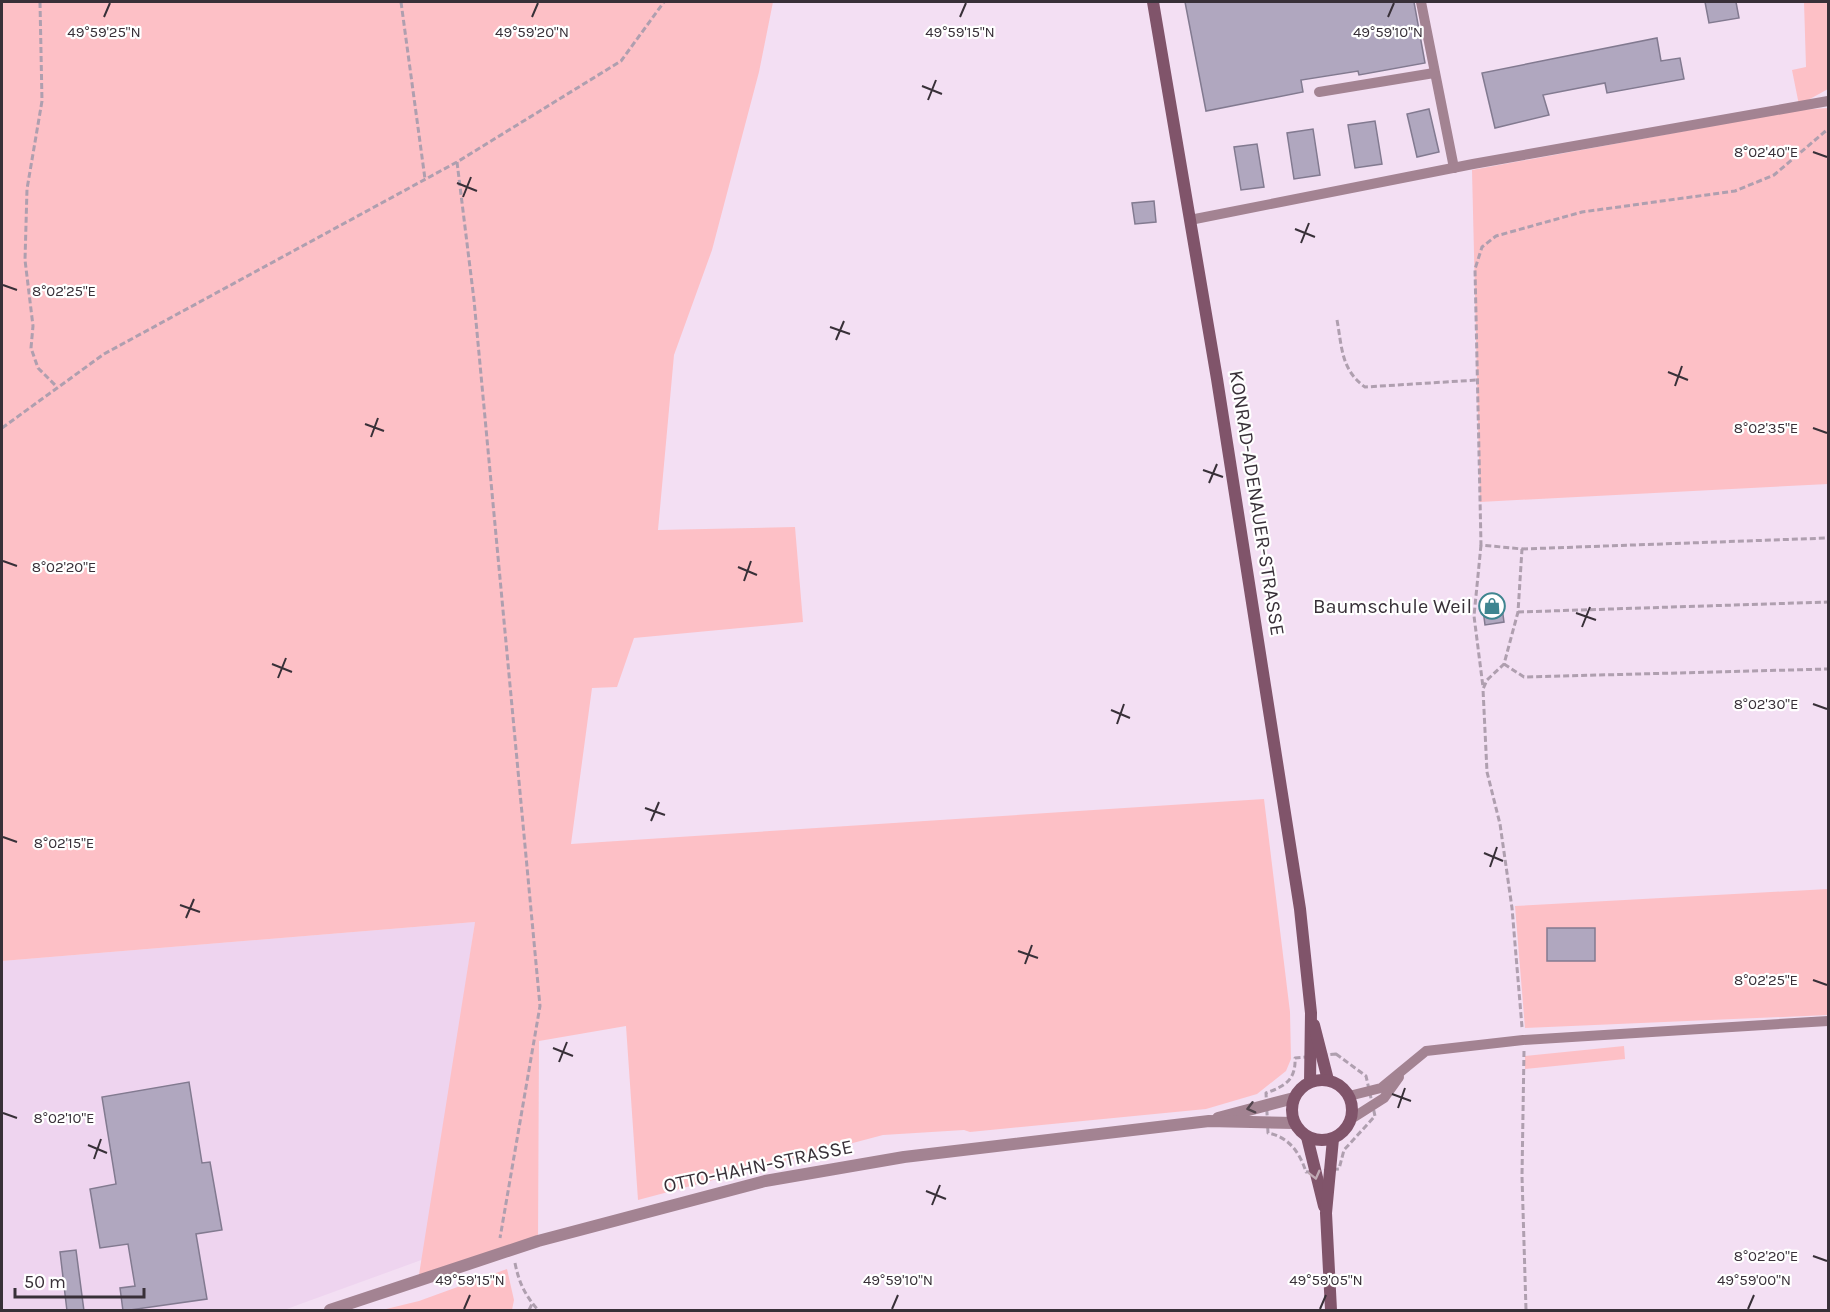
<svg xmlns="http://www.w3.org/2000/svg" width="1830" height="1312" viewBox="0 0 1830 1312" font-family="Karla,sans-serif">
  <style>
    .built { fill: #eed4ef }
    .green { fill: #fdc0c6 }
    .building { fill: #b0a7bf; stroke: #827a90; stroke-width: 1.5 }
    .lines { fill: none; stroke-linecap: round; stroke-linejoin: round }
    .path { stroke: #af9faf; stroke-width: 3; stroke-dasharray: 6 3; stroke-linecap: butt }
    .service { stroke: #a38392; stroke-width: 10 }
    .minor { stroke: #a38392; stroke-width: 12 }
    .secondary { stroke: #80546a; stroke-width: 12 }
    .oneway { stroke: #53454e }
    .oneway2 { stroke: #c0aab4 }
    .ticks { fill: none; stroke: #383038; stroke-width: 2 }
    .labels { text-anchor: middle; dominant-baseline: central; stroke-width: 4.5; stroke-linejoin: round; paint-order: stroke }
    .street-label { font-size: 20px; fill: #383038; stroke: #fff }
    .poi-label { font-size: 20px; fill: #383038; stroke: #fff; text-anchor: end }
    .ticks-label { font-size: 15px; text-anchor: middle; fill: #383038; stroke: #fff; stroke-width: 4.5; stroke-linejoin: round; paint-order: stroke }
  </style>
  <rect width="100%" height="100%" fill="#f3dff3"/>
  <!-- built -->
  <polygon class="built" points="475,922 424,1259 284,1310 2,1310 2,961"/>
  <!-- green -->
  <g class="green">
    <polygon points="2,2 773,2 759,72 712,250 674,355 658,530 795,527 803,622 634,638 617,687 592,688 571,844 1264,799 1290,1012 1291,1059 1286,1071 1257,1094 1206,1109 970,1132 964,1130 883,1135 638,1200 626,1026 539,1041 538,1241 418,1281 475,922 2,961"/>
    <polygon points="1804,2 1828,2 1828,89 1799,105 1792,70 1806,67"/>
    <polygon points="1828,108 1828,484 1480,502 1472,170 1799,110"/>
    <polygon points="1828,889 1828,1015 1525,1028 1515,906"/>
    <polygon points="1624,1046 1625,1059 1525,1069 1525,1056"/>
    <polygon points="507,1269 514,1300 512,1310 382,1310 419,1301"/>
  </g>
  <!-- building -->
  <g class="building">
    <polygon points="1185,2 1414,2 1425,63 1359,75 1358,71 1301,80 1303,92 1206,111"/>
    <polygon points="1705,2 1736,2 1739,18 1709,23"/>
    <polygon points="1657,38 1661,61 1680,58 1684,79 1607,93 1605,83 1543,95 1549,115 1495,128 1482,73"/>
    <polygon points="1429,109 1439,152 1417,157 1407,114"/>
    <polygon points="1375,121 1382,164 1355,168 1348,125"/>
    <polygon points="1313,129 1320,175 1294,179 1287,133"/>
    <polygon points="1257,144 1264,187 1241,190 1234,147"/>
    <polygon points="1154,201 1156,222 1135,224 1132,203"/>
    <polygon points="1501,600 1504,622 1485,625 1482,602"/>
    <rect x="1547" y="928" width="48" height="33"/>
    <polygon points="189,1082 202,1163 210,1162 222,1230 196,1234 207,1299 123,1311 120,1288 135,1286 128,1244 100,1248 90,1189 116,1184 102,1097"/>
    <polygon points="76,1250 84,1311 67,1311 60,1252"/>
  </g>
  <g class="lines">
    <!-- path -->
    <g class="path">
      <polyline points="40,2 42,101 27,189 25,260 33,326 31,348 38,368 56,386"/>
      <polyline points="401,2 425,179"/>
      <polyline points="457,162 474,300 540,1006 500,1238"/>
      <path d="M1337,320C1342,347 1341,370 1365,387L1477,380"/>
      <polyline points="2,428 104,354 457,162 621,61 664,2"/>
      <polyline points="1481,545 1474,616 1483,687"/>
      <polyline points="1522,549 1828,538"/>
      <polyline points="1518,612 1828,602"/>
      <polyline points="1504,664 1524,677 1828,669"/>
      <polyline points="1522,1027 1512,908 1500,824 1487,772 1483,689 1487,680 1504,664 1518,612 1522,549 1481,545 1475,269 1482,247 1496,236 1582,212 1735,191 1774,175 1828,129"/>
      <polyline points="1524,1051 1522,1176 1526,1310"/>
      <path d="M1336,1054L1366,1076L1375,1116L1344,1150L1339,1169L1306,1172C1300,1153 1289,1137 1268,1133L1266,1093C1285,1086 1296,1080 1295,1058Z"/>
      <path d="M515,1263C519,1283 525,1295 538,1310"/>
      <polyline points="529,1310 532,1304"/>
    </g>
    <!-- service -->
    <g class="service">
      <polyline points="1421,2 1454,168"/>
      <polyline points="1319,92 1434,73"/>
      <polyline points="1190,220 1473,164 1828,101"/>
      <polyline points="1349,1096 1381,1088 1426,1051 1523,1040 1828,1021"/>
      <polyline points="1351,1119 1384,1098 1399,1077"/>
    </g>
    <!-- minor -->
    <g class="minor">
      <polyline points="1218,1118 1294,1098"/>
      <polyline points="330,1310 538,1241 765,1181 904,1157 1209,1121 1294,1123"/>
    </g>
    <!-- secondary -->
    <g class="secondary">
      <polyline points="1153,2 1217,379 1300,909 1311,1013 1310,1082"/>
      <polyline points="1314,1025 1328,1080"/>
      <circle cx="1322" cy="1110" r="30"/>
      <polyline points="1307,1137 1324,1206"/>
      <polyline points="1331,1310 1326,1213 1333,1139"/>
    </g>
  </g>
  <!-- one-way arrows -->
  <defs><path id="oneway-chevron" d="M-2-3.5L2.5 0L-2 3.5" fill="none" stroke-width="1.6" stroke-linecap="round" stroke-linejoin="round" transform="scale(1.5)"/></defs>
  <use class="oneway" href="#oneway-chevron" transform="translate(1251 1108) rotate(165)"/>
  <use class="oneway2" href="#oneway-chevron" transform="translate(1315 1175) rotate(76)"/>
  <!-- ticks -->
  <path class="ticks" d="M104,17L110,3M532,17L538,3M960,17L966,3M1388,17L1394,3M922,86L942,94M928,100L936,80M1813,152L1827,157M457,183L477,191M463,197L471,177M1295,229L1315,237M1301,243L1309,223M3,285L17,290M830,327L850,334M836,340L844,321M1668,372L1688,380M1675,386L1682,366M365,424L384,431M1813,428L1827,433M371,437L378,418M1203,470L1223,477M1209,483L1217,464M3,561L17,566M738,567L757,575M744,581L751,561M1576,613L1596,620M1582,627L1590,607M272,664L292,672M278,678L286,658M1813,704L1827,709M1111,710L1130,718M1117,724L1124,704M645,808L665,815M651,821L659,802M3,837L17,842M1484,853L1503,861M1490,867L1497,847M180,905L200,912M186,918L194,899M1018,951L1038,958M1025,964L1032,945M1813,980L1827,985M553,1048L573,1056M559,1062L567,1042M1392,1094L1411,1101M1398,1108L1405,1088M3,1113L17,1118M88,1145L107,1153M94,1159L101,1139M926,1191L946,1199M932,1205L940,1185M1813,1256L1827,1261M464,1309L470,1295M892,1309L898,1295M1320,1309L1326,1295M1748,1309L1754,1295"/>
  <!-- icons -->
  <defs>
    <g id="shop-ring" transform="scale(1.35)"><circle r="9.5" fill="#fff" stroke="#3f8590" stroke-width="1.5"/><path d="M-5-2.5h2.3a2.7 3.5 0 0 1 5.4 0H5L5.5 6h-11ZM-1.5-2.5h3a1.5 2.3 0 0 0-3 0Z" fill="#3f8590"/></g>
  </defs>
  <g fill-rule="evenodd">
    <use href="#shop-ring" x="1492" y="606"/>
  </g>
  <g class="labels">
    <!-- street labels -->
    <g class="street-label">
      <text transform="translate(1257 503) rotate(81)">KONRAD-ADENAUER-STRASSE</text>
      <text transform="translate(758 1166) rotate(-12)">OTTO-HAHN-STRASSE</text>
    </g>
    <!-- poi labels -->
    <g class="poi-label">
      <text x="1472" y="606">Baumschule Weil</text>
    </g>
  </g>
  <g class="ticks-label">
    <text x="104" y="37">49°59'25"N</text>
    <text x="532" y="37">49°59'20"N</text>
    <text x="960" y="37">49°59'15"N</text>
    <text x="1388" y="37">49°59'10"N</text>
    <text x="1766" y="157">8°02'40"E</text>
    <text x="64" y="296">8°02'25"E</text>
    <text x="1766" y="433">8°02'35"E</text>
    <text x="64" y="572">8°02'20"E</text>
    <text x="1766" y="709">8°02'30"E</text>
    <text x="64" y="848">8°02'15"E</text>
    <text x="1766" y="985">8°02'25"E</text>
    <text x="64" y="1123">8°02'10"E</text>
    <text x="1766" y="1261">8°02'20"E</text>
    <text x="470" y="1285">49°59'15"N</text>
    <text x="898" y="1285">49°59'10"N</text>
    <text x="1326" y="1285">49°59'05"N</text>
    <text x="1754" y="1285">49°59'00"N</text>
  </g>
  <!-- border -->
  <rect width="1830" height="1312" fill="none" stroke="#383038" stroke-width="6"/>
  <!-- scale -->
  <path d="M15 1288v9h129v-9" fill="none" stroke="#383038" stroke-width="3"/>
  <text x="24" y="1288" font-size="18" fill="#383038" stroke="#ffffff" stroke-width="4.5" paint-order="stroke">50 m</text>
</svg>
